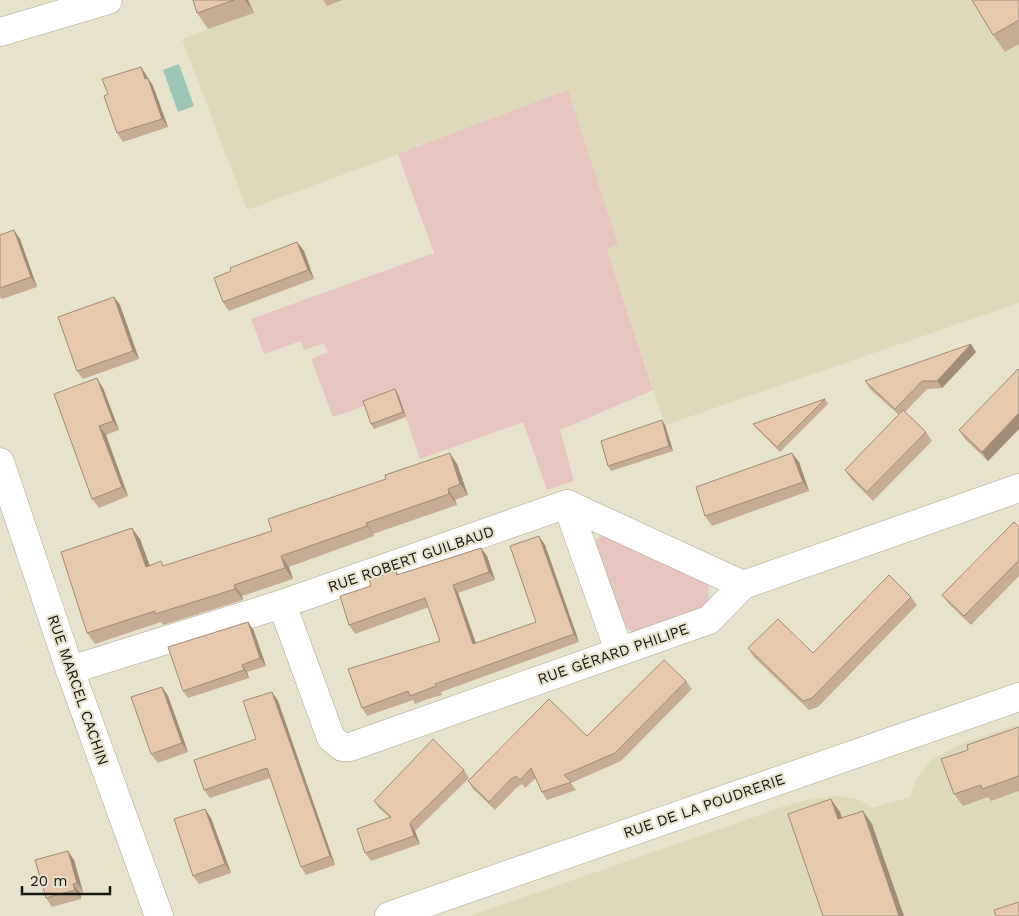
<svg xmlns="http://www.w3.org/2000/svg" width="1019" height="916" viewBox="0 0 1019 916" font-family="'Work Sans',sans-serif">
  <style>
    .built { fill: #ded9bb }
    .green { fill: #e7c5bf }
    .water { fill: #9cc7b6 }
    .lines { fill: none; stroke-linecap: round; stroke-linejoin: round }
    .minor-casing { stroke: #aba792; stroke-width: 29 }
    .tertiary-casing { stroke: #aba792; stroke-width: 29 }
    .minor { stroke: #fff; stroke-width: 28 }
    .tertiary { stroke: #fff; stroke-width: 28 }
    .wall { fill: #c6ac94 }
    .shaded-wall { fill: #a18c78 }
    .building { fill: #e6c8ac; stroke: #a18c78 }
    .labels { text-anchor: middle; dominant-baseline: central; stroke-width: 4.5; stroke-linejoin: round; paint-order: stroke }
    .street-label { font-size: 15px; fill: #191810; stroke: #e6e2cc }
  </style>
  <rect width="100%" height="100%" fill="#e6e2cc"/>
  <!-- built -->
  <g class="built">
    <polygon points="248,0 1019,0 1019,303 665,425 607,248 618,244 568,91 247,210 182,39 253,13"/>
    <polygon points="1019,724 1019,916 470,916 788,805 813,799 839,796 860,800 872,808 910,797 918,776 932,760 961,744"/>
  </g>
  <!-- green -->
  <g class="green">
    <polygon points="568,90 618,244 607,249 653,390 560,430 574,481 547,490 523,422 420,459 398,394 333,417 311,359 328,352 324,343 304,350 301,341 264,354 251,319 434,253 398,154"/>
    <polygon points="603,535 708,583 709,604 702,611 633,633 623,625 597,548 596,540"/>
  </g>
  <!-- water -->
  <polygon class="water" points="179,64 194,106 178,112 163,70"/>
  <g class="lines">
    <!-- minor casing -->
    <g class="minor-casing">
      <g id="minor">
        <polyline points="0,32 108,0"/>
        <polyline points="567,504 619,651"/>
        <polyline points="282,604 331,738 342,747 350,747 709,620 743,585 1019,488"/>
        <polyline points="70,670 282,604 567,504 743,585"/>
        <polyline points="389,916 1019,697"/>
      </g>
    </g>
    <!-- tertiary casing -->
    <g class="tertiary-casing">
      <polyline id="tertiary" points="0,462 70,670 159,916"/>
    </g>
    <!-- minor -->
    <use href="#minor" class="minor"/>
    <!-- tertiary -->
    <use href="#tertiary" class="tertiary"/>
  </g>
  <!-- wall -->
  <g class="wall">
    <polygon points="193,0 248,0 254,13 208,29 197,13"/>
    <polygon points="323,0 343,0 327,6"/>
    <polygon points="1019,0 1019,44 1005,52 993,35"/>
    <polygon points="141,67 153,86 168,127 123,142 117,133 108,94"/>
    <polygon points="0,235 20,239 37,287 2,299 0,297"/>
    <polygon points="297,242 304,251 314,279 229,311 223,302 231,271"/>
    <polygon points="114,297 120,305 139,359 83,379 77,371"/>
    <polygon points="976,352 942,388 927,389 905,412 926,432 932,441 873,501 852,480 845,470 899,415 870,389 865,381"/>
    <polygon points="1019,370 1019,429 988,461 965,439 959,430"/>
    <polygon points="103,388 119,430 106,435 128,496 99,508 92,499"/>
    <polygon points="398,394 406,417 374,429 371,424"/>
    <polygon points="825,399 828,404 780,452 756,428 753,424"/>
    <polygon points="665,425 673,451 611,471 608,466"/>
    <polygon points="799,462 809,491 712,526 705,516"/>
    <polygon points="457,464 468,495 455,500 457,505 373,534 374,536 289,567 293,579 242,596 243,600 163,625 161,622 95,644 87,633 140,539 149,565 164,566 272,531"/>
    <polygon points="1019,527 1019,576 971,625 949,604 942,595"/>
    <polygon points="545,545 579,642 441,692 442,695 428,699 415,704 413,700 367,716 362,708 440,641 429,607 355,634 349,625 371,586 396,571 399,575 481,548 487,556 495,580 458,593 476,643 536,622"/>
    <polygon points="911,597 917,605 818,707 809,710 754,657 748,648 813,653"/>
    <polygon points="253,629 266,666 247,672 249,678 188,698 183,691"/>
    <polygon points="686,681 692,689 621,761 571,783 576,790 547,800 542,792 536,778 525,788 522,784 516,788 495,810 473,789 468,781 587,736"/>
    <polygon points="162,687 168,696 188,752 158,763 151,754"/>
    <polygon points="272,692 278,701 335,865 306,875 301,867 270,778 210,798 204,790 256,739"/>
    <polygon points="1019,727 1019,791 991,801 988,797 963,806 954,794 968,750"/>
    <polygon points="464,770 469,778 415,831 420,844 371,861 365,853 389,817 380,809 374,801"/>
    <polygon points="205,809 211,818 231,873 199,884 193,876"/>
    <polygon points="74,860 83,892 80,893 81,899 52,907 46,898"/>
  </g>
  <!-- shaded-wall -->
  <g class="shaded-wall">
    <polygon points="245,0 248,0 254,13"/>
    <polygon points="141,67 153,86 168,127 162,119 145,79"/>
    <polygon points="14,230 20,239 37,287 31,277"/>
    <polygon points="297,242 304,251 314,279 308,270"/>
    <polygon points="114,297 120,305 139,359 133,351"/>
    <polygon points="971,344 976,352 942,388 937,381"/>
    <polygon points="97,378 103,388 119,430 113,421"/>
    <polygon points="395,389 398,394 406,417 403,412"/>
    <polygon points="1019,413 1019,429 988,461 982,452"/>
    <polygon points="662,420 665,425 673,451 669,446"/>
    <polygon points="99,426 106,435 128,496 122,487"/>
    <polygon points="450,453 457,464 468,495 460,484"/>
    <polygon points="792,453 799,462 809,491 803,482"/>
    <polygon points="448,489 455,500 457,505 449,494"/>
    <polygon points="366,523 373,534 374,536 367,526"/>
    <polygon points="132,528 140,539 154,577 146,567"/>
    <polygon points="539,536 545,545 579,642 574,634"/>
    <polygon points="481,548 487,556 495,580 489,572"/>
    <polygon points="281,556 289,567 293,579 285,568"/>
    <polygon points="234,585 242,596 243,600 235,589"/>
    <polygon points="453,585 458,593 479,652 473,644"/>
    <polygon points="248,622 253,629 266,666 260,658"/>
    <polygon points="242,665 247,672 249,678 244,670"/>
    <polygon points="162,687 168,696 188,752 182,743"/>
    <polygon points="272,692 278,701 335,865 330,856"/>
    <polygon points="831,799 840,812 847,832 838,819"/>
    <polygon points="205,809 211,818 231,873 225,864"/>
    <polygon points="863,811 872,824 904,916 899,916"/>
    <polygon points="410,823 415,831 420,844 414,836"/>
    <polygon points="68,851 74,860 83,892 77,883"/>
    <polygon points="73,884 80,893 81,899 75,890"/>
  </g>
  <!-- building -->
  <g class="building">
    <polygon points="193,0 234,0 197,13"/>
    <polygon points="972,0 1019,0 1019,20 993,35"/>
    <polygon points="141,67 145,79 148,78 162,119 117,133 104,96 108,94 102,79"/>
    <polygon points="14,230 31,277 0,288 0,235"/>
    <polygon points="297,242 308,270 223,302 214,278 231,271 230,268"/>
    <polygon points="114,297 133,351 77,371 58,317"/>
    <polygon points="971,344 937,381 922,381 895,409 865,381"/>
    <polygon points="1018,369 1019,370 1019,413 982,452 959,430"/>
    <polygon points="97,378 113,421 99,426 122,487 92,499 54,394"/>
    <polygon points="395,389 403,412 371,424 363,401"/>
    <polygon points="825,399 777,447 753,424"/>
    <polygon points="903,410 926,432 867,492 845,470"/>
    <polygon points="662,420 669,446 608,466 601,441"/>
    <polygon points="450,453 460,484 448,489 449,494 366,523 367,526 281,556 285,568 234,585 235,589 155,614 155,611 87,633 61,552 132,528 146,567 161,561 163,566 272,531 268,519 386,479 385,475"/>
    <polygon points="792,453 803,482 705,516 696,487"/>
    <polygon points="1014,522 1019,527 1019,560 964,616 942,595"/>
    <polygon points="539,536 574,634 435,684 436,686 410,696 408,691 362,708 348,669 440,641 425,598 349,625 340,596 371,586 369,580 396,571 397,575 481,548 489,572 453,585 473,644 536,622 510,546"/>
    <polygon points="889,575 911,597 812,698 803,701 748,648 778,619 813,653"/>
    <polygon points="248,622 260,658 242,665 244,670 183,691 168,647"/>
    <polygon points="664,660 686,681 615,753 564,775 571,782 542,792 531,768 520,780 516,776 510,780 489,802 468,781 549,699 587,736"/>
    <polygon points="162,687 182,743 151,754 131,697"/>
    <polygon points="272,692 330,856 301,867 267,768 204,790 194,760 256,739 243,701"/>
    <polygon points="1019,727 1019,776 982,789 981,785 954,794 941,759 968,750 967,745"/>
    <polygon points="433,739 464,770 410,823 414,836 365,853 357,829 391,817 374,801"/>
    <polygon points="831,799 838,819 863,811 899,916 823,916 788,814"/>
    <polygon points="205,809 225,864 193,876 174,819"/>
    <polygon points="68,851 77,883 73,884 75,890 46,898 35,860"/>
    <polygon points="1019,902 1019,916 996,916 994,910"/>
  </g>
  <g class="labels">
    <!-- street labels -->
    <g class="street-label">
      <text transform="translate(411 559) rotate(-19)">RUE ROBERT GUILBAUD</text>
      <text transform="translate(613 654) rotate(-19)">RUE GÉRARD PHILIPE</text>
      <text transform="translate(78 690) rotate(71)">RUE MARCEL CACHIN</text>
      <text transform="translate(704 806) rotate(-19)">RUE DE LA POUDRERIE</text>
    </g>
  </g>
  <!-- scale -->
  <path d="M22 886v8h88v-8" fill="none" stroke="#191810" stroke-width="2.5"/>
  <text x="30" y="886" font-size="15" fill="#191810" stroke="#e6e2cc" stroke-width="4" paint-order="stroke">20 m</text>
</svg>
